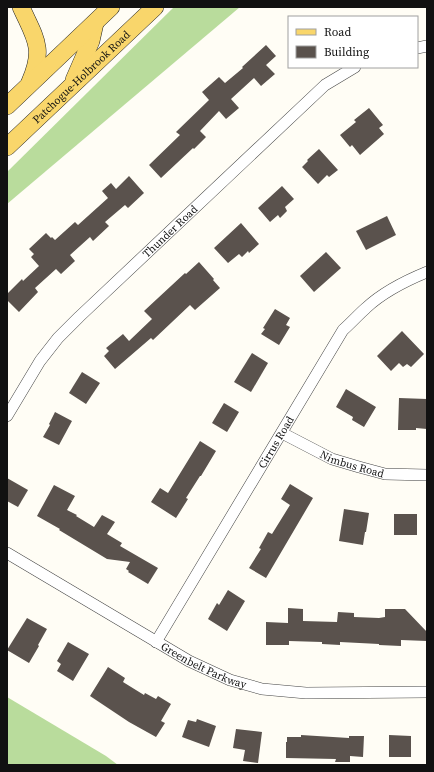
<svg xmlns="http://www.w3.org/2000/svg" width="434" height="772" viewBox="0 0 434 772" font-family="'Source Serif 4',serif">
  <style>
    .forest { fill: #b9dc9c }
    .building { fill: #5a524d }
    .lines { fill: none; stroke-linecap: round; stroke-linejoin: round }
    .minor-casing { stroke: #444; stroke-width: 12 }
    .primary-casing { stroke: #222; stroke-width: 18 }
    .minor { stroke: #fff; stroke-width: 11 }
    .primary { stroke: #f9d66b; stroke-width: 17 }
    .labels { text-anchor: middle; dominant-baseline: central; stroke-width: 4; stroke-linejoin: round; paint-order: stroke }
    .street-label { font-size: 11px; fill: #111; stroke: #fff }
  </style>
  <rect width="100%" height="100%" fill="#fffdf5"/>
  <!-- forest -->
  <g class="forest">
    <polygon points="174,7 240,7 7,204 7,172"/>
    <polygon points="7,697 106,756 118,765 7,765"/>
  </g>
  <!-- building -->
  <g class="building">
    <polygon points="266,45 276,56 266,65 275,74 261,86 254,78 231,99 239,108 226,119 219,111 200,131 206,137 194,149 193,148 161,178 149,165 180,135 176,132 209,100 202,92 219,77 225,83 243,68 242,67"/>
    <polygon points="369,108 383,125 379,128 384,134 360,155 352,145 350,147 340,135 356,122 354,120"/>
    <polygon points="319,149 338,170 329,177 327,175 318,184 302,167 308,161 307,160"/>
    <polygon points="129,176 144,193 128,208 125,205 105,222 109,226 93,241 90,237 70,255 75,261 61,274 56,269 35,288 38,292 19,312 7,300 7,294 22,279 23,281 39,266 31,257 34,254 29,249 46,233 51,238 52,237 55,240 75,222 78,225 108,198 102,191 111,183 116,189"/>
    <polygon points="282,186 294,199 285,207 287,211 280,218 278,215 270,222 258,208"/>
    <polygon points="387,216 396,235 366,250 356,231"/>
    <polygon points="241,223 259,244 249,253 248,251 242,257 239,254 228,263 214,248"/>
    <polygon points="326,252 341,268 314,292 300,276"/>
    <polygon points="199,262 214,279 213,280 220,288 195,310 190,305 153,340 151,338 115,369 104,356 109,351 106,348 123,334 129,341 152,319 144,311 185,273 186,274"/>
    <polygon points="275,309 290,318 286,325 290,327 279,345 261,334 265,329 263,328"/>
    <polygon points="402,331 424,354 411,367 407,364 403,367 399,363 391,371 377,356"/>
    <polygon points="252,353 268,363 251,392 234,382"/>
    <polygon points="82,372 100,383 86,404 69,393"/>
    <polygon points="346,389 376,407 364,427 352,420 353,417 336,407"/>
    <polygon points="399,398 427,399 427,429 416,428 416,430 398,430"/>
    <polygon points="224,403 239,412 227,432 212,423"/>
    <polygon points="55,412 72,421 59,445 43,437 50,425 49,424"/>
    <polygon points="200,441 216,451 201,476 200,476 186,498 188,499 176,518 151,502 160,488 168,493"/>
    <polygon points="7,478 28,490 18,507 7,501"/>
    <polygon points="290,484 313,498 266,578 249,568 261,549 259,548 268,532 272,534 290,505 281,499"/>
    <polygon points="54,485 75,496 67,510 77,515 76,516 94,527 102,515 115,522 107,534 122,543 120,546 158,568 148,584 128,572 129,571 126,569 130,562 107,559 59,530 60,529 37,516"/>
    <polygon points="344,509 369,513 366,532 365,532 363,545 339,541"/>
    <rect x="394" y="514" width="23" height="21"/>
    <polygon points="228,590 245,601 227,631 208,619 217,603 219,605"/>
    <polygon points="288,608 303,609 303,621 337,622 338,612 354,613 354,617 379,618 385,617 385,609 405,609 427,632 427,641 401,640 401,646 379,645 379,644 340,642 340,645 322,644 322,642 289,641 289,645 266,645 266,622 288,623"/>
    <polygon points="27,618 47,629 38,645 39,646 29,663 7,650"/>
    <polygon points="68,642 89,654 73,681 57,671 61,664 57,661"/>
    <polygon points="108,667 125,678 123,682 144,695 145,693 156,699 158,696 171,704 161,721 165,723 156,737 129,722 90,696"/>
    <polygon points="197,719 216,726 209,747 182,737 188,720 196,722"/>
    <polygon points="236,729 262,732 258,763 243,761 245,750 233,748"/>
    <polygon points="301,735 349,738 349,736 364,736 363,757 350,756 350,762 335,762 336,759 286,758 286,742 287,742 287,737 301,737"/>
    <polygon points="389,735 411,736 411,757 389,757"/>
  </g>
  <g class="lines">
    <!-- minor casing -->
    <g class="minor-casing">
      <g id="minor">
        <polyline points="417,48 427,46"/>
        <path id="s1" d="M7,416L40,361L58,338L79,317L325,85L355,67"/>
        <path id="s2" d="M282,433L332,459L359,467L385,474L427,475"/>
        <path id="s3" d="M7,553L189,661L230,680L262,689L306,693L427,692"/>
        <path id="s4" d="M156,642L343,330C351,323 358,315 366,308C383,292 405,281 427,272"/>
      </g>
    </g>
    <!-- primary casing -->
    <g class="primary-casing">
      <g id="primary">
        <path d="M21,7C35,38 45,48 30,82"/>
        <polyline points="74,80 91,41 95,23"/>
        <polyline points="7,106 111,7"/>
        <path id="s5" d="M7,147L155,7"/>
      </g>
    </g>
    <!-- minor -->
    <use href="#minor" class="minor"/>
    <!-- primary -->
    <use href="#primary" class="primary"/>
  </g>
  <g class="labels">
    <!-- street labels -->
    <g class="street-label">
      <text stroke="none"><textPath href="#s5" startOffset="102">Patchogue-Holbrook Road</textPath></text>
      <text stroke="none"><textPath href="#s1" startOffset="248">Thunder Road</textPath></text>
      <text stroke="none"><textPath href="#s4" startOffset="233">Cirrus Road</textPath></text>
      <text stroke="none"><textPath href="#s2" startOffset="77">Nimbus Road</textPath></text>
      <text stroke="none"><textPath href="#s3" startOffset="227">Greenbelt Parkway</textPath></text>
    </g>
  </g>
  <!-- border -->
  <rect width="434" height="772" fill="none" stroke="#111111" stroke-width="16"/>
  <!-- legend -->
  <rect x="288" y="16" width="130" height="52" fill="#ffffff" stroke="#a0a0a0"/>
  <rect x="296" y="29" width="20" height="6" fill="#f9d66b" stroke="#a0a0a0"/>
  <text x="324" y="36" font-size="12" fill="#111111">Road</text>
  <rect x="296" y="46" width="20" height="12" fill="#5a524d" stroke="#a0a0a0"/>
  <text x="324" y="56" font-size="12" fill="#111111">Building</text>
</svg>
